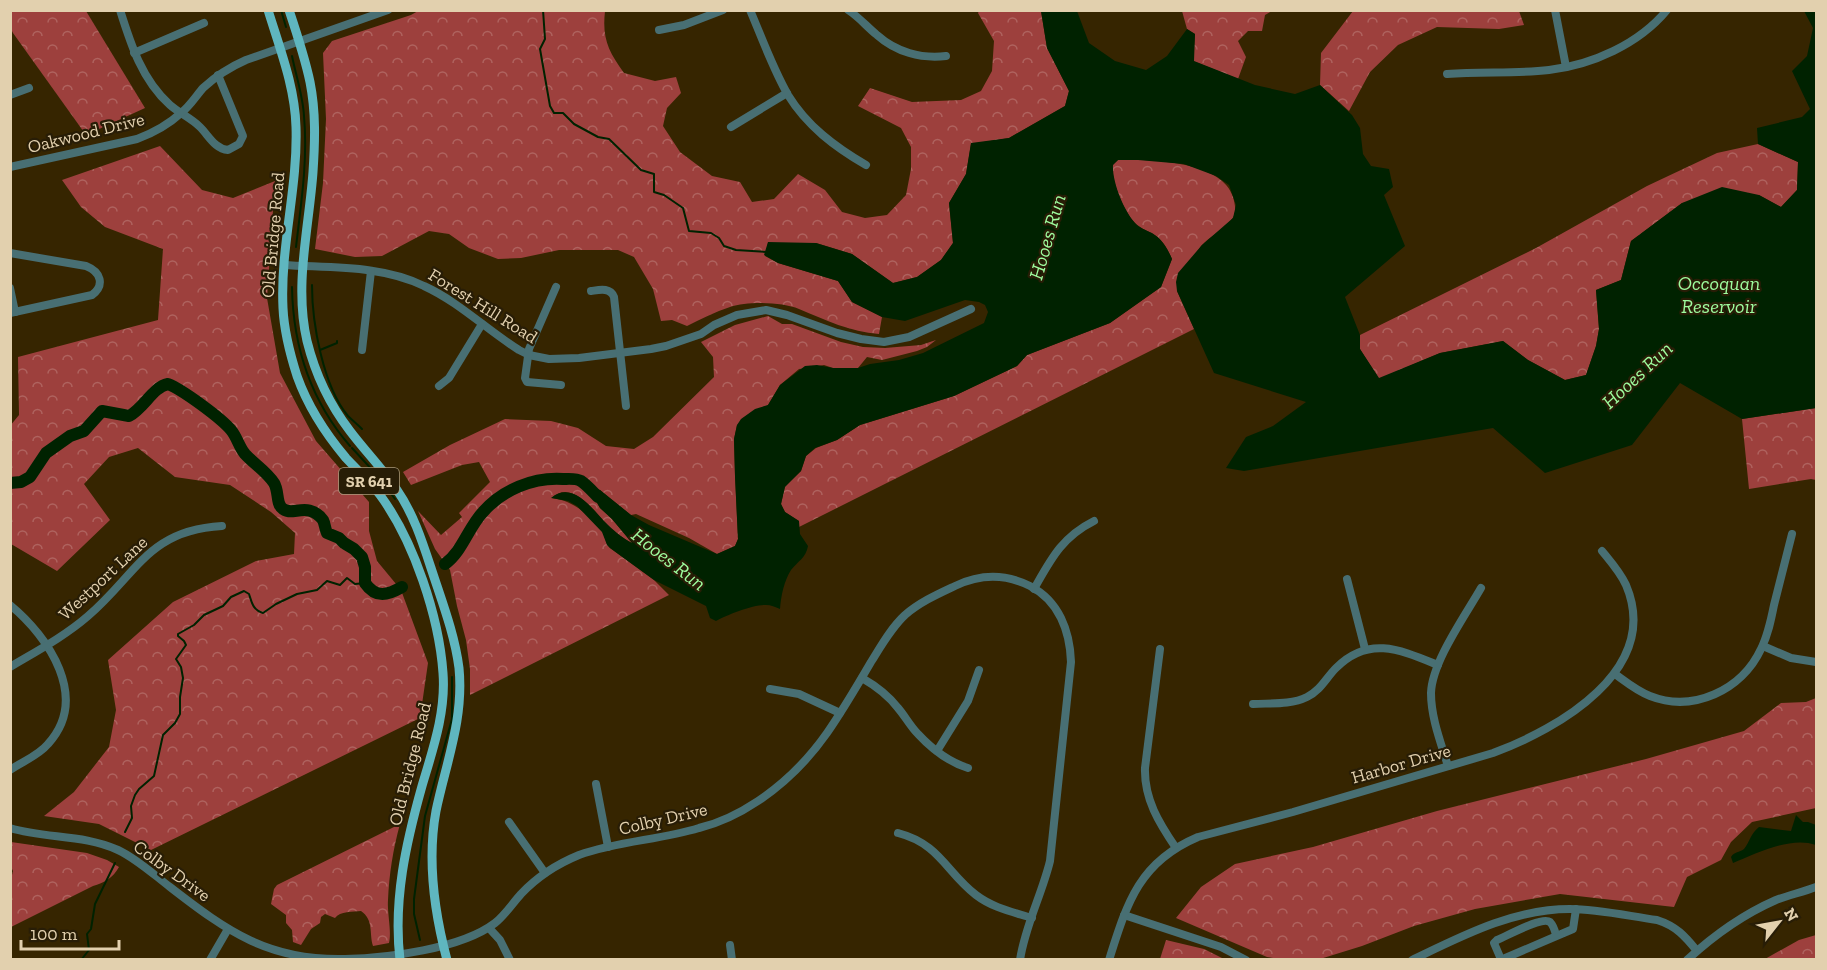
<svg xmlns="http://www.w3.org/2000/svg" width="1827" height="970" viewBox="0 0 1827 970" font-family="'Zilla Slab',serif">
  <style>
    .forest { fill: url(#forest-crowns) }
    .water { fill: #020 }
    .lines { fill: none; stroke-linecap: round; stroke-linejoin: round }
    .stream { stroke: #020; stroke-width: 2 }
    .river { stroke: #020; stroke-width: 12 }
    .minor { stroke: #486f73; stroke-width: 8 }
    .major { stroke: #5fb6bf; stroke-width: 9 }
    .labels { text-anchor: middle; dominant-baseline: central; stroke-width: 4.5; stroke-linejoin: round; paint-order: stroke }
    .shield { fill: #281d06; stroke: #aa9a7c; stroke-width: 1.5 }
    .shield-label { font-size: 16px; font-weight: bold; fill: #e2d0ae }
    .street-label { font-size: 18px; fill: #e2d0ae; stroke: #281d06 }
    .water-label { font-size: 20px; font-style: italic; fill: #9efc9e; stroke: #281d06 }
  </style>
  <defs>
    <pattern id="forest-crowns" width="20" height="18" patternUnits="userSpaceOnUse" patternTransform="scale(1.5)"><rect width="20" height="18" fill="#9d403d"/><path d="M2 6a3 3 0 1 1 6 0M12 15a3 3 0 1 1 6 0" fill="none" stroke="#af635f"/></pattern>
  </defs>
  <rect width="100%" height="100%" fill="#362500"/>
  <!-- forest -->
  <g class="forest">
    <polygon points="10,11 86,11 145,108 86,135 13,33 11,29"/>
    <path d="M418,11H605C602,38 608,51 624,73L655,81L676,77L681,93L667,108L663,126L680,152L712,176L740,182L752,202L774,199L798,174L825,190L842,212L865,218L887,215L906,195L911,169V147L901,128L858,106L870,88L912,102L961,100L981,91L992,71L994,41L978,13L979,11H1041L1047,48L1069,91L1065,106L1009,138L971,144L966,174L949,203L953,243L941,260L917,277L893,283L852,254L816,243H768L765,256L778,263L838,281L852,302L882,317L879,334C850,332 826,320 799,309C782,302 748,301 730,307C715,312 701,319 687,326L672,320L661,321L653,289L634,257L618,250H559L521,258L498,259L469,248L449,234L429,231L382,256L355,257L315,249L323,183L326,119L323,53L332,41L411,15Z"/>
    <polygon points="1182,11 1272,11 1265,15 1262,31 1248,31 1238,41 1246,57 1238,79 1193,61 1195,34 1187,29"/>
    <polygon points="1353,11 1519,11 1524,25 1499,29 1437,27 1398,45 1370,72 1349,111 1320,85 1321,53"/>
    <polygon points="1758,144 1798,162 1797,190 1781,207 1759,195 1682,203 1631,241 1621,280 1596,290 1599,329 1596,346 1586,375 1565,380 1528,360 1503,341 1440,353 1379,379 1360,349 1360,335 1536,248 1647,186 1717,153"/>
    <polygon points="160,146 202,190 233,198 275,181 267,298 280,373 316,441 369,502 369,531 377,561 401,590 428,663 420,718 151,850 99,824 44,816 74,792 109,747 116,710 108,660 173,602 256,561 294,554 295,533 271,512 230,485 175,477 138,448 109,457 84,484 110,520 57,571 11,544 10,426 19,415 18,357 158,320 163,249 105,227 81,207 62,180"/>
    <path d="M1118,160C1149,159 1222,161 1233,197C1235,204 1237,213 1232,219C1224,230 1210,236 1201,246C1192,259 1185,276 1177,291L1194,329L799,527V521L785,512L781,504L785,486L801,471L806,456L816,448L837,440L860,425L954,396L1017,366L1027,355L1110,323L1161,287L1172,259C1168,250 1164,242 1156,236C1149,231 1141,229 1135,223C1123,210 1112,182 1112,165Z"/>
    <path d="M768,316L782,324H792L841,342L863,347L885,348L921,345L936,340L927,347L917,351L882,360L867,357L858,368H833L824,365L799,369L780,385L768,405L737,425L734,439L735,476L738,539L735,546L717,554L689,538L636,514L631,515L600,490L588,487L600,508L612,519L633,544C624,539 617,533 609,527C597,514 572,478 552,498C574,501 588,514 602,531C606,537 605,542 610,548L654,580L669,595L470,695V669L466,640L457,606L450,570L435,549L418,511L441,535L462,517L459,513L490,482L479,462L462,465L411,485L403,472L450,445L505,419L551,421L578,428L606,446L634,449L653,437L714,377L713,357L701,342L735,325Z"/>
    <polygon points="1816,408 1816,480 1811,479 1749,489 1742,419"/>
    <polygon points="1816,698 1816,808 1752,822 1731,842 1721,860 1687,877 1674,907 1560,894 1475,909 1414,926 1362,946 1320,959 1280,959 1267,957 1176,918 1201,887 1235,864 1313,847 1437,811 1646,759 1744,731 1781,703 1806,702"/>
    <path d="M400,824C393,849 389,875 388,900C387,912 392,933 389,943L373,946C369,933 374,920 361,911C353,912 340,911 335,918L325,914L321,917L320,923L311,929L301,945L293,942L292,930L286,923V915L271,904L274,889L277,885Z"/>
    <path d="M11,842L87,853L107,860L119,867C113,878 104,883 93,886L11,927V879L13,871L11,867Z"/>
    <polygon points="1816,935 1816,959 1765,959 1799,940"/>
    <polygon points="1166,940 1204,949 1224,959 1160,959"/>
  </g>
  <!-- water -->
  <g class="water">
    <path d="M1041,11H1077L1089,43L1115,61L1146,70L1167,56L1187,29L1195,34L1194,61L1255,85L1295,94L1320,85L1352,115L1360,128L1363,154L1371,166L1389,169L1393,187L1384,195L1405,246L1345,297L1360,335V349L1379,378L1440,353L1503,341L1528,360L1565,380L1586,375L1596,346L1599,329L1596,290L1621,280L1631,241L1682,203L1722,187L1759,195L1781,207L1797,190L1798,162L1758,144L1757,128L1802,117L1810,109L1792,71L1807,56L1813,28L1804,11H1816V408L1742,419L1680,383L1632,445L1545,473L1493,428L1244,471L1226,468L1246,437L1273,426L1306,402L1214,373L1177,291L1176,282L1178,273L1202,245L1233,218L1236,205L1229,185L1216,176L1184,164L1138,160H1118L1113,165C1112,182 1124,211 1135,223C1139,228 1146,230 1152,233C1162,239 1168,249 1172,259L1161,287L1110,323L1027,355L1017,366L954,396L860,425L837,440L815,448L806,456L801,471L785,487L781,504L785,512L799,521L800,534L808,546C806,558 798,561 791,570C784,581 781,596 780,609C775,607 771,605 766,605C755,604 726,615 716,621L710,618L706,606L654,580L610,548L607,545L602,532L577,506L568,501L551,498C573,480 592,509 605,522C613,530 622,538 632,543L612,519L600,508L588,487L600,490L631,515L649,525L717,554L735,546L738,539L735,476L734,439L737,425L741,419L755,409L768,405L780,385L805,366L817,365L833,368H858L870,364L899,360L923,353L984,323L988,312L985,305L979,302L965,300L905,321L882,317L852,302L838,281L778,263L764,255L768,242L816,243L852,254L893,283L917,277L941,260L953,243L949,203L966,174L971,143L1009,138L1065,106L1069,91L1047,48Z"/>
    <path d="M1796,815L1803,822H1808L1816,825V845C1791,836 1757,853 1733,863L1731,857C1735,851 1739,853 1744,849C1750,842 1750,834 1759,827L1791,831Z"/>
  </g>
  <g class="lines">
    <!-- stream -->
    <g class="stream">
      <polyline points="281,10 286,27"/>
      <polyline points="543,10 545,39 540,49 550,106 554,113 563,113 574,124 598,137 609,139 641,170 654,174 654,192 664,195 683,208 689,231 711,233 719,238 724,246 736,250 767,252"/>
      <path d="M292,56C296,76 303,96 304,116C308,160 301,204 296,247"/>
      <path d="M312,285C312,323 323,386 348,416C352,420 357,424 362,429"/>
      <path d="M292,287C293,346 311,401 350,446"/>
      <polyline points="320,350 337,343 337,341"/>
      <polyline points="352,448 376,474 395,499"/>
      <path d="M125,832L132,818L131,806L135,795L139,789L154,776L163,735L175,723L180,714V697L183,678L181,667L176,659L186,645L184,641L178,636V634L194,625L204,615L223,606L231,597L244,591L249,594C252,603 253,610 263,613L276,604L297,594L317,590L327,581L340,585L347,578L355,584L365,583"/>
      <polyline points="420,940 414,914 414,899 425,816 452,719 452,677"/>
      <polyline points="81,960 89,950 87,934 91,929 95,904 115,863"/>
    </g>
    <!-- river -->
    <g class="river">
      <path d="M10,483L21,482L30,477L46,453L70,436L84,431L102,411L129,416C144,408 153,387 168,384C183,390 221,418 231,430C237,437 239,447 245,454C254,464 266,471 274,483C279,491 276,503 282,508C291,518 308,500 323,520C325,524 325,529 327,533L339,538L344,543L354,549L362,557L365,567V583C376,599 388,595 402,587"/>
      <path d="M445,564C462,552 468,528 483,512C502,490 533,477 563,479C568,479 576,478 581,481C587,485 593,492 598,497"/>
    </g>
    <!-- minor -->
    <g class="minor">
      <path d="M120,10C131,45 142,80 170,105C179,113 191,118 200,127C209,136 215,149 228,150L239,144L243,136L218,75"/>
      <path d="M750,10C762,38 773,69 788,95C807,126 835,147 866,165"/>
      <path d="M848,10C859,17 867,27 877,35C896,52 921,59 946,56"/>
      <polyline points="1555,10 1566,67"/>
      <polyline points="659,30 684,25 723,10"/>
      <polyline points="134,53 204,23"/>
      <path d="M1447,74C1481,71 1515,74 1549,70C1592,65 1639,44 1667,10"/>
      <polyline points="10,95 29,88"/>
      <polyline points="731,127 787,93"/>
      <path d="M10,167L137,139C153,133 168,125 181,113C190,106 196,96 203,88C216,76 230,67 246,60L388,10"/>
      <path d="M10,253L86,266C101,272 105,285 92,295L10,313"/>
      <path d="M284,265C330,268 382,265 424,286C459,302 487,330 519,350L529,355L549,359L579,358L651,349L666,346L701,334L714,325L737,315L766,310L787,315L837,333L861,339L884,342L909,337L971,309"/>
      <polyline points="556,287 529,349 525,378 527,382 561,385"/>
      <polyline points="10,288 15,312"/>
      <path d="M591,291C599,290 610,287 614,297L626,406"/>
      <polyline points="362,350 371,271"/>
      <polyline points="439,386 449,378 482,324"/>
      <polyline points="1347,579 1365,649"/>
      <path d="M1034,589C1051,559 1062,537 1094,521"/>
      <path d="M10,605C49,637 90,698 48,744C38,756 23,761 10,770"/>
      <polyline points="1763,646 1791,658 1816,662"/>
      <path d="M1160,649L1145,768C1144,799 1159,823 1176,848"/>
      <path d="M10,667C37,651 65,636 88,616C137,574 148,530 222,526"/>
      <path d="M1615,674C1626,682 1637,691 1650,696C1693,713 1742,690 1761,649C1768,635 1771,620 1774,605C1780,581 1786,558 1792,534"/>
      <path d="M862,678C876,686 888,695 898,708C905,716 910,726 918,734C931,748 949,762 968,768"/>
      <polyline points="770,689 799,694 840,713"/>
      <path d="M1253,704C1270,703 1291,705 1307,697C1321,690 1326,678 1336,668C1369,635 1401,650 1438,665"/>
      <polyline points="937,751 968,701 979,670"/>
      <path d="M1448,766C1441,743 1431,718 1431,693C1432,662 1465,616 1481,588"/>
      <polyline points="596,784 608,847"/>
      <polyline points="509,822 545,873"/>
      <path d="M10,828C46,839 83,834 118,850C137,859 153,874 170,887C228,932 269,961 345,959C387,958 461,949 495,923C505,915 512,904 521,894C537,877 557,864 579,855C618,841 660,840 699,828C720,823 740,813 758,801C785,783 808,760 827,733C843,710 857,686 871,662C881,646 891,628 905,615C920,602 938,594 955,586C980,574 1006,574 1030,586C1059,601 1070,631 1071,662L1050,861C1042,894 1025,926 1020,960"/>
      <path d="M898,833C940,844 946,872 976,895C993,908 1013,912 1032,918"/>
      <polyline points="1124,915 1221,947 1246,960"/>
      <polyline points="489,928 500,940 510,960"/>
      <path d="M1556,935C1555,931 1553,925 1550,922C1542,916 1507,936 1497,940L1494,943L1500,957L1503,959L1573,929L1576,909"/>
      <polyline points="730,945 732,960"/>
      <polyline points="210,960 228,929"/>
      <path d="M1109,960C1127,903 1139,862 1198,837L1293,812L1493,753C1558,729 1662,670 1626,585C1620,572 1611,562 1602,551"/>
      <path d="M1412,960C1462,936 1513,909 1570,909C1598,909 1628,916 1657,920C1676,926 1685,936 1697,951"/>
      <path d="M1687,960C1713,936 1744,914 1776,900C1789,895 1803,892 1816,887"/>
    </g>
    <!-- major -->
    <g class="major">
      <path d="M268,10C280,49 295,87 296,127C298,188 280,247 283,308C284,331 290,354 297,376C308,407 325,433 346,458C357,470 370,481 380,495C414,541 439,617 443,673C446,712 433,749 422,786C406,843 393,900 400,960"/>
      <path d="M289,10C297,34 305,58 310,82C316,112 315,142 313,172C309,228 294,285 307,341C315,373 330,405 350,431C365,451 383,469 397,490C415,516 424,547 434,577C444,607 455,637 459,668C464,719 446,763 436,811C427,860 434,911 447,960"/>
    </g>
  </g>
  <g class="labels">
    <!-- shield labels -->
    <rect class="shield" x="339" y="468" width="60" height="26" rx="4.5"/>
    <g class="shield-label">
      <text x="369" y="481">SR 641</text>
    </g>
    <!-- street labels -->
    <g class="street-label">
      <text transform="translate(86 133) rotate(-14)">Oakwood Drive</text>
      <text transform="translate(273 235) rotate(-85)">Old Bridge Road</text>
      <text transform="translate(483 306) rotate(32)">Forest Hill Road</text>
      <text transform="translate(103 578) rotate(-43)">Westport Lane</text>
      <text transform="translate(410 764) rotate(-76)">Old Bridge Road</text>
      <text transform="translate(1401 764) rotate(-16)">Harbor Drive</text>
      <text transform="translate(663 819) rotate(-13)">Colby Drive</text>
      <text transform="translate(172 871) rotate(36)">Colby Drive</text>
    </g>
    <!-- water labels -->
    <g class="water-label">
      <text transform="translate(1047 237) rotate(-74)">Hooes Run</text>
      <text x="1719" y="283">Occoquan<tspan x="1719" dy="23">Reservoir</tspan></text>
      <text transform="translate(1637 375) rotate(-43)">Hooes Run</text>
      <text transform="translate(669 559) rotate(38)">Hooes Run</text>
    </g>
  </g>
  <!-- border -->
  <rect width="1827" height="970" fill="none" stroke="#e2d0ae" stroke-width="24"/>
  <!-- north arrow -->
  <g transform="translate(1779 922) rotate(59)" stroke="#281d06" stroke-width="4.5" paint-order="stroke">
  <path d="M0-4.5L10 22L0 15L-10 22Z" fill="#e2d0ae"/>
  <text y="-9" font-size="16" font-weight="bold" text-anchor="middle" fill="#e2d0ae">N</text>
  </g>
  <!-- scale -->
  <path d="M21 940v9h98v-9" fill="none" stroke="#e2d0ae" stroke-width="3"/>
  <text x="30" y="940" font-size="18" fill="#e2d0ae" stroke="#281d06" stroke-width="4.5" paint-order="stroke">100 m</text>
</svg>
